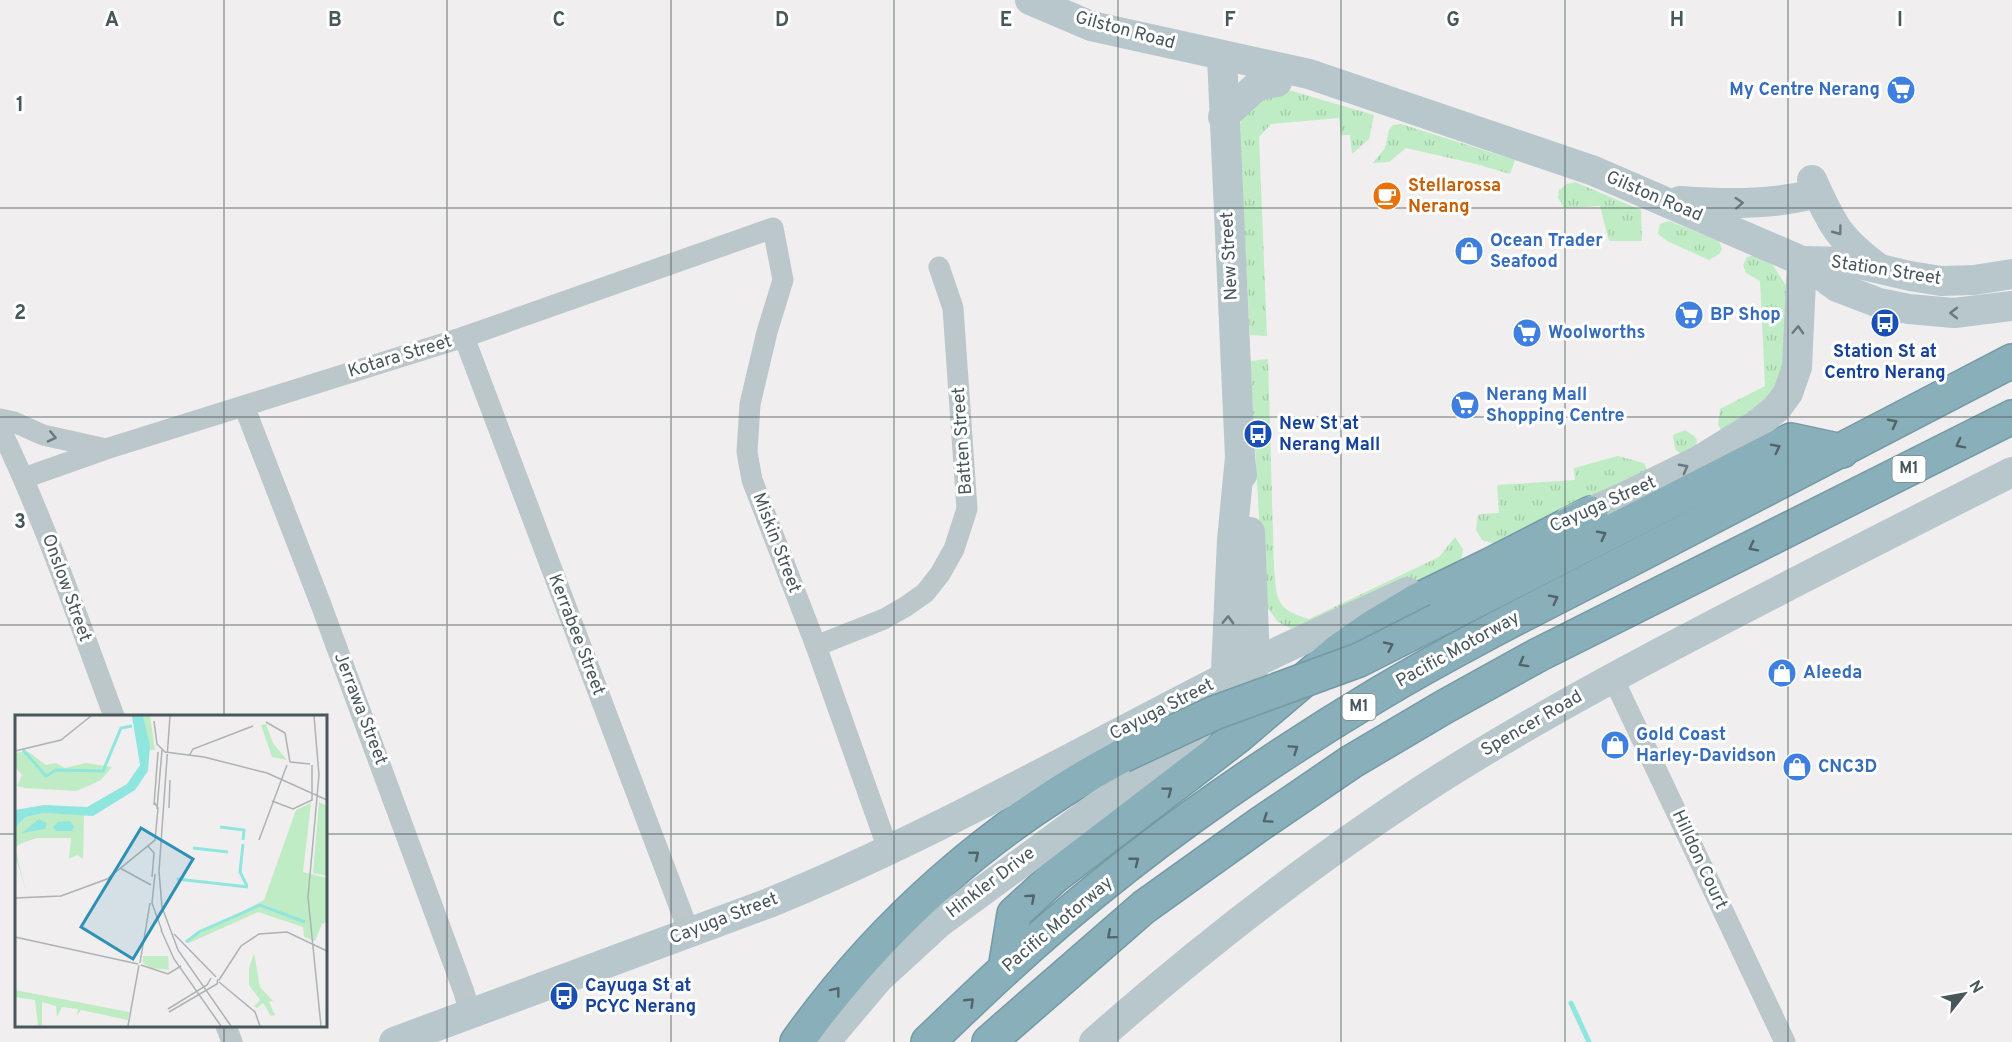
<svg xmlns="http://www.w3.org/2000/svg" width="2012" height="1042" viewBox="0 0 2012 1042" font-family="Overpass,sans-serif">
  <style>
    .grass { fill: url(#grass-tufts) }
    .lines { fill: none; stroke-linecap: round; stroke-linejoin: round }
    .stream { stroke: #8fe6df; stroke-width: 5 }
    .highway-casing { stroke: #749aa6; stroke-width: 36 }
    .street { stroke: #bbc7ca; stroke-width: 21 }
    .secondary { stroke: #b8c7cc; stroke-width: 30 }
    .highway { stroke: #89afba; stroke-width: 33 }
    .highway-bridge-casing { stroke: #749aa6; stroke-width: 36; stroke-linecap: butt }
    .highway-bridge { stroke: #89afba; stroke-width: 33 }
    .oneway { stroke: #6a797d }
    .oneway2 { stroke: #526469 }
    .oneway3 { stroke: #6a797c }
    .grid { fill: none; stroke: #48575b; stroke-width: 1.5; stroke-opacity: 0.55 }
    .labels { text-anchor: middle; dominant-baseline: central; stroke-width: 6; stroke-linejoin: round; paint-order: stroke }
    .shield { fill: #fff; stroke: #7f898c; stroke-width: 1.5 }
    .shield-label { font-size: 16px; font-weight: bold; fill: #48575b }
    .street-label { font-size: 18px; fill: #48575b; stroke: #fff }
    .shop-label { font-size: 18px; font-weight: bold; fill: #366cbe; stroke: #fff; text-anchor: start }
    .food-label { font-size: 18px; font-weight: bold; fill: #c56008; stroke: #fff; text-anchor: start }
    .transit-label { font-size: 18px; font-weight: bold; fill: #164399; stroke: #fff; text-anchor: start }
    .inset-river { fill: none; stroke: #8fe6df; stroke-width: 3 }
    .inset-road { fill: none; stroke: #adb2b4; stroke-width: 1.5 }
    .view { fill: #2d90b6; fill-opacity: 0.15; stroke: #2d90b6; stroke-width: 3 }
    .inset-edge { fill: none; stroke: #48575b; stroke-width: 3 }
    .grid-label { font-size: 20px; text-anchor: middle; font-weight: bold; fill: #48575b; stroke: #fff; stroke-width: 6; stroke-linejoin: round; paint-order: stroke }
  </style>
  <defs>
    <pattern id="grass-tufts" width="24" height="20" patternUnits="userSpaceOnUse" patternTransform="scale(1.5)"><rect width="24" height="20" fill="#bfecc4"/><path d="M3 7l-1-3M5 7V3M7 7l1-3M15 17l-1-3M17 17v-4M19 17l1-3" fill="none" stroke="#a6ccab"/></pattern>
  </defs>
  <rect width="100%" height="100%" fill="#f1eeef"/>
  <!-- grass -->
  <g class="grass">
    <polygon points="1269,90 1292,91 1374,115 1369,139 1352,154 1350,135 1341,135 1339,118 1271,124 1259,137 1267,336 1250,335 1239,131 1242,115"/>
    <polygon points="1401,124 1515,160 1510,174 1476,164 1406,148 1389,162 1373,163 1385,148 1389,130 1393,125"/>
    <polygon points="1575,182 1641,210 1642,241 1609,241 1600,206 1564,208 1558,198 1559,190 1567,184"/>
    <polygon points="1669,221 1719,241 1722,249 1719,254 1709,260 1667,241 1658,234 1660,224"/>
    <polygon points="1754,255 1772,264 1787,287 1788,355 1778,385 1761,410 1721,430 1718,425 1720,409 1765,386 1760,281 1746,273 1743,265 1747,257"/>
    <path d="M1268,359L1274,568C1277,600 1275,609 1309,619L1439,557L1455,537L1463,549L1461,561L1312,629L1296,631L1278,622L1264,603L1250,361Z"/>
    <polygon points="1685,430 1694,436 1697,440 1696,447 1682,455 1675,449 1673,435"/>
    <polygon points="1618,456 1644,463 1650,475 1495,544 1482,540 1476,530 1478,514 1499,513 1497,485 1575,480 1574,468"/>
  </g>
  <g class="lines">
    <!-- stream -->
    <polyline class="stream" points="1571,1003 1589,1042"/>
    <!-- highway casing -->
    <g class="highway-casing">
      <g id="highway">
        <polyline points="1438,620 1791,440 1842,451"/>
        <polyline points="1005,969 1014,914 1054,877 1237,737 1337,652 1371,628 1418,600 1490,565 1591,513"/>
        <path d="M797,1042C881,924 994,824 1122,756"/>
        <path d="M928,1042C953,1018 978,994 1003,971C1114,868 1247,773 1377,695C1462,644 1552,600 1639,555C1764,491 1888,426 2012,361"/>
        <polyline points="989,1042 1144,907 1260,824 1351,762 1444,707 1538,655 2012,417"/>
      </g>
    </g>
    <!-- street -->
    <g class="street">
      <polyline points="464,337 689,932"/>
      <polyline points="244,406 320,602 464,992 470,1014"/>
      <polyline points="0,419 14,422 43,435 106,449"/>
      <path d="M0,428C45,521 78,620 114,716"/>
      <polyline points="24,478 106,449 464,337 773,228 783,280 767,332 750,404 747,452 752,480 816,646 888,849"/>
      <polyline points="816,646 884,619 905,607 925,593 940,574 954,549 967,509 953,308 939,267"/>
      <polyline points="1613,678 1785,1042"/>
      <polyline points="226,1026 232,1042"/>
    </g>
    <!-- secondary -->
    <g class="secondary">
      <polyline points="1030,0 1091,26 1309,74 1594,171 1802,261 1837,287 1879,303 1909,309 1954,313 2012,306"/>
      <polyline points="1222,56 1240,457 1242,475"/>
      <polyline points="1223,117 1258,85 1277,82"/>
      <path d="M1812,180C1832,224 1837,237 1877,267"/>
      <path d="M1680,201C1723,204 1768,205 1810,195"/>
      <polyline points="1802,261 1850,262 1910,276 1941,281 1974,280 2012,274"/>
      <polyline points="1569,521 1622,498 1698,461 1755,426 1777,408 1788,393 1797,367 1802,261"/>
      <polyline points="1250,532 1255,662 1250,681"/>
      <path d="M394,1042L769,903C926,839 1075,754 1226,677C1285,647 1347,620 1407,592"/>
      <polyline points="825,1042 878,979 939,923 1177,748 1197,728 1210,710 1218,695 1226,670 1232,540 1240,457"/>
      <path d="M1094,1042C1195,953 1301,870 1413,796C1493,743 1578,696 1663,651C1778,590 1895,531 2012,472"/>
    </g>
    <!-- highway -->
    <use href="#highway" class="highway"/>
    <!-- highway-bridge casing -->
    <g class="highway-bridge-casing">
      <polyline id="highway-bridge" points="1122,756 1214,713 1359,660 1438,620"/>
    </g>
    <!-- highway-bridge -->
    <use href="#highway-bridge" class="highway-bridge"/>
  </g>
  <!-- one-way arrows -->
  <defs><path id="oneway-chevron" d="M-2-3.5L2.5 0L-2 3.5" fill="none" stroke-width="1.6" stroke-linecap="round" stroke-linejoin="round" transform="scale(1.5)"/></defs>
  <g class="oneway">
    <use href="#oneway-chevron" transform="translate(1739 203) rotate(-3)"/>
    <use href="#oneway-chevron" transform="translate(1838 231) rotate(53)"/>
    <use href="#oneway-chevron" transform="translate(1954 313) rotate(180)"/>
    <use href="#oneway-chevron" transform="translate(1798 330) rotate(-87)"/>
    <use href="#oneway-chevron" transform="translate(1684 468) rotate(-28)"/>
    <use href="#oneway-chevron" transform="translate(1228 620) rotate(-88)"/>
  </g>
  <g class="oneway2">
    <use href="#oneway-chevron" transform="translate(1893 423) rotate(-28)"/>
    <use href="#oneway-chevron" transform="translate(1960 444) rotate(153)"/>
    <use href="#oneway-chevron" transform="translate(1776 448) rotate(-27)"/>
    <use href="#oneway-chevron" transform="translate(1602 535) rotate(-27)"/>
    <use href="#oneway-chevron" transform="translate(1753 547) rotate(153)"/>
    <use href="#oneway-chevron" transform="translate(1554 599) rotate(-27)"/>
    <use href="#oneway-chevron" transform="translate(1389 646) rotate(-25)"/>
    <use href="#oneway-chevron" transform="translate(1523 663) rotate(151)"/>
    <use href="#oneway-chevron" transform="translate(1294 749) rotate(-34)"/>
    <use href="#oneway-chevron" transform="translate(1168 791) rotate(-37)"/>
    <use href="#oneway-chevron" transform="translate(1267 819) rotate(146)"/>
    <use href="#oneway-chevron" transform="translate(975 855) rotate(-39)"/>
    <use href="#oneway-chevron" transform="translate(1135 861) rotate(-38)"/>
    <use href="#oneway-chevron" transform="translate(1031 898) rotate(-42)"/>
    <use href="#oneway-chevron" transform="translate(1111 935) rotate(140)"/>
    <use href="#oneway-chevron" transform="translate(836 991) rotate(-52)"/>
    <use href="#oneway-chevron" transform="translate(970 1002) rotate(-44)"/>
  </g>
  <use class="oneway3" href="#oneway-chevron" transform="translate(52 437) rotate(13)"/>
  <!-- grid -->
  <path class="grid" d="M224,0V716M447,0V1042M671,0V1042M894,0V1042M1118,0V1042M1341,0V1042M1565,0V1042M1788,0V1042M0,208H2012M0,417H2012M0,625H2012M0,834H16M326,834H2012M224,1026V1042"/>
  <!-- icons -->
  <defs>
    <g id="supermarket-disc" transform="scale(1.5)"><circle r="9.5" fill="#3f7fe0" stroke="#fff"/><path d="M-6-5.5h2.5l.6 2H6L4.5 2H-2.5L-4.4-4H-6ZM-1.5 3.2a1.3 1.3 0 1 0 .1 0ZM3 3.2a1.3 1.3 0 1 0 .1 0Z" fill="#fff"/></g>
    <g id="cafe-disc" transform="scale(1.5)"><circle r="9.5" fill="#e8710a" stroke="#fff"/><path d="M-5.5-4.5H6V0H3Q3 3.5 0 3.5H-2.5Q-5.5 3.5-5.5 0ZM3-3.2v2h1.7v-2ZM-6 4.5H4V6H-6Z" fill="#fff"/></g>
    <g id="shop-disc" transform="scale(1.5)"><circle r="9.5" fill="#3f7fe0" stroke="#fff"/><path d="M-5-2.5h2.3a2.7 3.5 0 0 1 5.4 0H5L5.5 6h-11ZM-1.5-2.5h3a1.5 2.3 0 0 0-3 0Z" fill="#fff"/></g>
    <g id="bus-disc" transform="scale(1.5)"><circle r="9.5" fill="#1a4fb4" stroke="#fff"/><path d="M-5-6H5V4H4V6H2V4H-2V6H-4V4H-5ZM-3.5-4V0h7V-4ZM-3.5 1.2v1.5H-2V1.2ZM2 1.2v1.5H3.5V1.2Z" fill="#fff"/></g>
  </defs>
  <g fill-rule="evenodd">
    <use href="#supermarket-disc" x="1901" y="90"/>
    <use href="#cafe-disc" x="1387" y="196"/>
    <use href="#shop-disc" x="1469" y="251"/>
    <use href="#supermarket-disc" x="1689" y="315"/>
    <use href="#bus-disc" x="1885" y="323"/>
    <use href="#supermarket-disc" x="1527" y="333"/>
    <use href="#supermarket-disc" x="1465" y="405"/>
    <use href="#bus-disc" x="1258" y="434"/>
    <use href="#shop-disc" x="1782" y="673"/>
    <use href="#shop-disc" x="1615" y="745"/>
    <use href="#shop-disc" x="1797" y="767"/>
    <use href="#bus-disc" x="564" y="996"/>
  </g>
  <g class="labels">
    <!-- shield labels -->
    <g class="shield">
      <rect x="1892.5" y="456" width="33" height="26" rx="4.5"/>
      <rect x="1342.5" y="694" width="33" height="26" rx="4.5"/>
    </g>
    <g class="shield-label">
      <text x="1909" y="469">M1</text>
      <text x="1359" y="707">M1</text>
    </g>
    <!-- street labels -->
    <g class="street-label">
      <text transform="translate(1125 31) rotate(15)">Gilston Road</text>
      <text transform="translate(1654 197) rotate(23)">Gilston Road</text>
      <text transform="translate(1230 256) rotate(-93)">New Street</text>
      <text transform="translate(1886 271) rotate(9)">Station Street</text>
      <text transform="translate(400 357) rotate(-17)">Kotara Street</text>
      <text transform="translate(963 441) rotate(-94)">Batten Street</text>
      <text transform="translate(1603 505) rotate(-24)">Cayuga Street</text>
      <text transform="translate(776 543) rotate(69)">Miskin Street</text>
      <text transform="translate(66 588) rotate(70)">Onslow Street</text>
      <text transform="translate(576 635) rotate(69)">Kerrabee Street</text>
      <text transform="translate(1458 650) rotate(-29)">Pacific Motorway</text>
      <text transform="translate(360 709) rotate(69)">Jerrawa Street</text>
      <text transform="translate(1162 710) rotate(-27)">Cayuga Street</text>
      <text transform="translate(1532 724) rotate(-30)">Spencer Road</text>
      <text transform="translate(1699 860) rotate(65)">Hilldon Court</text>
      <text transform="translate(991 883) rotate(-37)">Hinkler Drive</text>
      <text transform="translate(724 919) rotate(-21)">Cayuga Street</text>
      <text transform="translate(1058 925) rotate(-40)">Pacific Motorway</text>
    </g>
    <!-- shop labels -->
    <g class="shop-label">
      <text x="1880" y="90" text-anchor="end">My Centre Nerang</text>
      <text x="1490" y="241">Ocean Trader<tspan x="1490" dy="21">Seafood</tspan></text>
      <text x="1710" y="315">BP Shop</text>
      <text x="1548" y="333">Woolworths</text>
      <text x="1486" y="395">Nerang Mall<tspan x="1486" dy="21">Shopping Centre</tspan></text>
      <text x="1803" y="673">Aleeda</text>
      <text x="1636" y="735">Gold Coast<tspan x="1636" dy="21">Harley-Davidson</tspan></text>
      <text x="1818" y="767">CNC3D</text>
    </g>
    <!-- food labels -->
    <g class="food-label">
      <text x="1408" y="186">Stellarossa<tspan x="1408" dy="21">Nerang</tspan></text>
    </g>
    <!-- transit labels -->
    <g class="transit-label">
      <text x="1885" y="352" text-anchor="middle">Station St at<tspan x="1885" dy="21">Centro Nerang</tspan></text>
      <text x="1279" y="424">New St at<tspan x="1279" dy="21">Nerang Mall</tspan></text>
      <text x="585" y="986">Cayuga St at<tspan x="585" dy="21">PCYC Nerang</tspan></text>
    </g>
  </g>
  <!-- overview -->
  <g transform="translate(15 715)">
    <rect width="312" height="312" fill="#f1eeef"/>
    <path d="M304,87L312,91V161L298,158Z" fill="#bfecc4"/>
    <path d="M128,1H135L140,35H134ZM251,9L258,28L272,45L257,42L246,10ZM12,36L31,50L41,48L50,53L71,48L97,52L86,65L62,76L10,73L2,71L7,60L0,52V38ZM296,88L288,157L312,163V207L307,209L300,226L289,222L288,212L243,197L174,228L170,226L249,185L281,95ZM29,98L69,100L68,144L62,140L54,144L56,123H22L7,128L0,132L11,177L0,139V112L11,102ZM239,238L245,272L258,286L254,287L260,300L256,301L248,288L242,293L239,291L245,285L234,270V253ZM128,241H153L154,255L136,253L128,248ZM0,275L114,297L113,305L66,295L62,301L63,294L47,292L42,302L41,291L27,287V311H23L20,285L0,282Z" fill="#bfecc4"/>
    <path d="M276 118a8 8 0 1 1 16 0a8 8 0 1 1-16 0Z" fill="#bfecc4"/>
    <path d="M117,1H128L135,31L133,56L120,75L78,101L29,98L11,102L0,112V95L29,90L72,92L112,69L125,50ZM24,104L32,108L30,114L7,118ZM55,106L59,111L57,116H41L38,112L43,107Z" fill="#8fe6df"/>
    <path class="inset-river" d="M8,35L31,61L41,55L88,56L106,13L117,11M205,112L229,115L228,125M228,129L225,157L232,171M178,133L213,137M162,164L233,172M171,227L184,217L245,190L290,207"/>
    <path class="inset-road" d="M155,1L144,156L147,192L163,235L216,311M299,1L304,60L293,182L306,311M139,6L142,29L150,37L189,42L252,58L312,85M251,7L270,18L275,47M0,36L46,25L76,1M174,41L178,34L238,11M275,47L295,49M257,86L278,94L297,85V50M139,90L143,37M154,93L155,65M142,94L147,35M244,125L272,50M133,131L139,138L137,162M105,153L136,170M140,159L137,188L147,216M0,183L46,181L92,164L140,125L143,93L139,87M146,215L159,244L206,311M159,219L201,262M0,222L123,249M125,248L135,188M126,250L153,259L166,251M204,265L226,231L244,219L272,217L312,236M204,267L240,297L245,311M153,294L192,270L196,263M154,297L202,269L203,264M113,311L124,250"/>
    <path class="view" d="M126,113L178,144L118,244L66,212Z"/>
    <rect width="312" height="312" class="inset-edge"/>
  </g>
  <g class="grid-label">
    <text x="112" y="26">A</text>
    <text x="335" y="26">B</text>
    <text x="559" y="26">C</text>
    <text x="782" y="26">D</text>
    <text x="1006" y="26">E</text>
    <text x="1230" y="26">F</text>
    <text x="1453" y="26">G</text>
    <text x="1677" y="26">H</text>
    <text x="1900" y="26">I</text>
    <text x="20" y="111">1</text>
    <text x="20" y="319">2</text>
    <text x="20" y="528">3</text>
  </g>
  <!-- north arrow -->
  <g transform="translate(1964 994) rotate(59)" stroke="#ffffff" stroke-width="4.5" paint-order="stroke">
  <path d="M0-4.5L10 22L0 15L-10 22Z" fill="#48575b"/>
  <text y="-9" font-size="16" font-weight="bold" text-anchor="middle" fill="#48575b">N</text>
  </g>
</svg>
